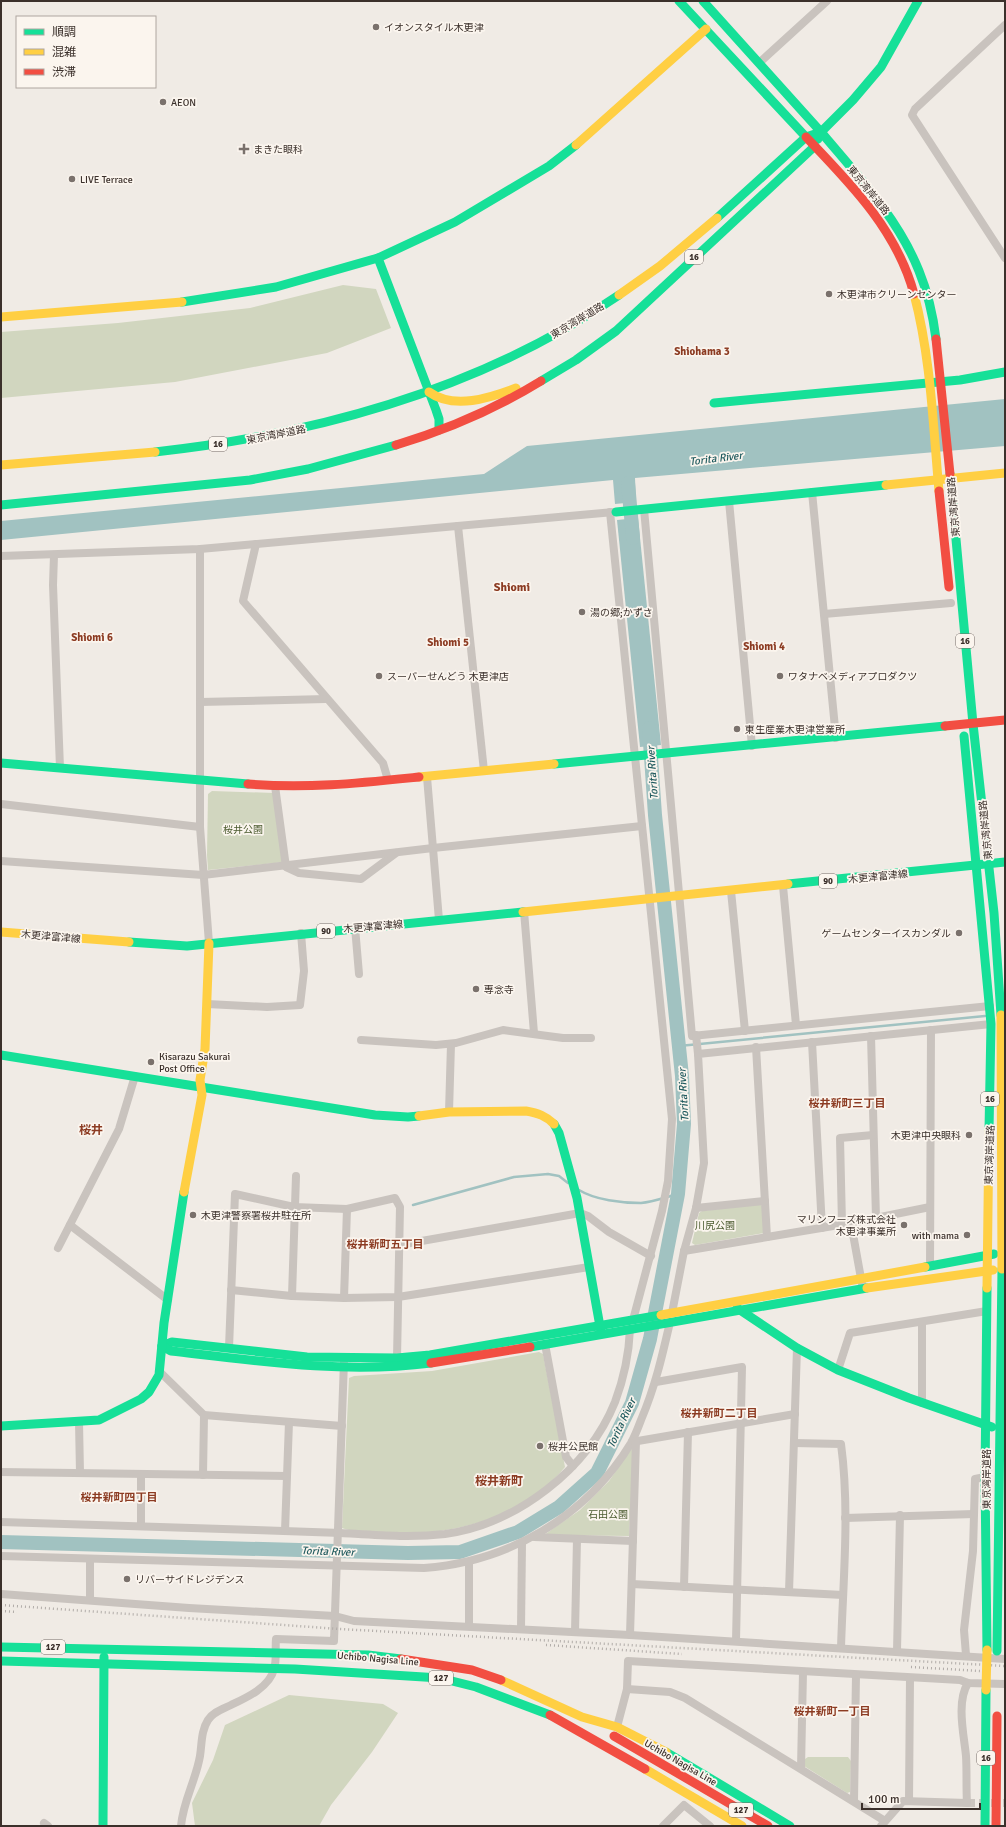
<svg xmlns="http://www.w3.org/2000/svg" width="1006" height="1827" viewBox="0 0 1006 1827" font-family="Signika,'Noto Sans JP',sans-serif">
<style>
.green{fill:#d1d6bf}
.water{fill:#a1c2c1}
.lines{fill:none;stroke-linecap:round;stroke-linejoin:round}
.stream{stroke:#a1c2c1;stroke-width:2.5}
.river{stroke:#a1c2c1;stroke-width:14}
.street-tunnel{stroke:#ccc6c0;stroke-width:8;stroke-dasharray:8 4;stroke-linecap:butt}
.street{stroke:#c9c3be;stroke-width:8}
.fast{stroke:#16e098;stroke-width:9}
.slow{stroke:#ffcf43;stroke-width:9}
.jam{stroke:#f24e42;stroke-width:9}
.rail{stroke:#b1aca8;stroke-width:2.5;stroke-dasharray:1 3;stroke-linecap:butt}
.slow-bridge{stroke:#ffcf43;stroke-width:9}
.poi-dot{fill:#7a716c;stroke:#fbf5ee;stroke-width:1.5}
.labels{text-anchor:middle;stroke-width:3.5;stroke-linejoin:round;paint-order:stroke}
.shield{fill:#fbf5ee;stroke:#756b66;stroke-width:1}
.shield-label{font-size:9px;font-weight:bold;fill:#3b302b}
.poi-label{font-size:10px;fill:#3b302b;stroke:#fbf5ee;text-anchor:start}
.street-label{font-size:10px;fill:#3b302b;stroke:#fbf5ee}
.park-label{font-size:10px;fill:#4a5a2e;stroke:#fbf5ee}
.neighbourhood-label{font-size:11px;font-weight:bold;fill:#8c3b22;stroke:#fbf5ee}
.water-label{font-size:11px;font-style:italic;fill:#1f5a5e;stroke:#fbf5ee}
.quarter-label{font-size:12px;font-weight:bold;fill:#8c3b22;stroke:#fbf5ee}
</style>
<rect width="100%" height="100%" fill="#f0ebe5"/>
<g class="green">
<path d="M343 285 376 289 391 328 327 353 175 382 1 398V332L118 323 250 308Z"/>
<path d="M212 791 274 793 284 862 208 870 207 855 208 794Z"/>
<path d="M760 1204 762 1206 764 1233 695 1245 692 1243 699 1213 702 1211Z"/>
<path d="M539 1352 543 1354 565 1467C521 1521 442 1539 376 1532 366 1531 351 1532 342 1528L349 1378 354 1376 432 1371Z"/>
<path d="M634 1445 629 1536 544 1535 580 1510 609 1481Z"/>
<path d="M289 1695 383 1704 398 1713 372 1752 331 1805 319 1826H195L192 1803 213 1760 225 1725Z"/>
<path d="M808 1757H848L851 1761 850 1792 847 1793 804 1766 805 1759Z"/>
</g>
<g class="water">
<path d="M1005 399V446L635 478 636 502 615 504 613 480 1 540V521L484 474 527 446Z"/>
<path d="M638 518 661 745 640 747 617 520Z"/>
</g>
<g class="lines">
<g class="stream">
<path d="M679 1046 985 1016"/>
<path d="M579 1190C595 1200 622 1203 641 1203 653 1202 666 1197 678 1194"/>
<path d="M413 1205 514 1177 548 1174 559 1176 568 1183"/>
</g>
<g class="river">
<path d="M628 483 633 538"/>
<path d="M1 1542 408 1553 460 1552 518 1532 559 1507 597 1473 632 1403 650 1339 678 1194 684 1124 682 1076 655 815 649 728"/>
</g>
<path class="street-tunnel" d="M967 1803H1005"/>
<g class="street">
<path d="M1005 25 915 109 912 115 1005 258"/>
<path d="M759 63 827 1"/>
<path d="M812 492 836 738"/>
<path d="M729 501 752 746"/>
<path d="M644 509 692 1036 990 1006"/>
<path d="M610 512 672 1119 668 1181 662 1211 633 1320"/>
<path d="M458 526 484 771"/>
<path d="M256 544 243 601 383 763 388 780"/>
<path d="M200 549V827L209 943"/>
<path d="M54 555 53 585 60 768"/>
<path d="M1 556 200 549 614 512"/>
<path d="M824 614 951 603"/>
<path d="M200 702 326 699"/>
<path d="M427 777 439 920"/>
<path d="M275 786 286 867 299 873 361 879 396 853"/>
<path d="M1 804 200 827"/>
<path d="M1 861 203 875 433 848 642 826"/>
<path d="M783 886 796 1025"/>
<path d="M731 891 745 1031"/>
<path d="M524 911 534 1033"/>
<path d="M355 927 359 974"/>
<path d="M207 1004 267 1007 300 1005 304 971 301 933"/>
<path d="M696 1035 698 1054"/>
<path d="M871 1036 876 1218"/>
<path d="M361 1040 436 1045 456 1043 503 1030 563 1038H591"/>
<path d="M812 1042 822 1228"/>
<path d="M756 1047 767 1237"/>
<path d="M449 1112 451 1044"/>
<path d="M696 1208 765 1201"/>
<path d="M851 1223 862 1284"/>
<path d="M842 1224 840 1138 873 1135"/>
<path d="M70 1225 168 1300"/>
<path d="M399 1245 580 1213 588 1216 609 1232 651 1256"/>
<path d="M58 1248 119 1129 135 1076"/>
<path d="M684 1251 851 1223 930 1207"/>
<path d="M930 1266 931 1030"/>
<path d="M231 1290 292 1296 344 1298 398 1297 589 1267"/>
<path d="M292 1296 296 1176"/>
<path d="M344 1298 347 1209"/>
<path d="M672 1313 684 1251 696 1208 704 1163 698 1054 991 1024"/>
<path d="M922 1322V1403"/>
<path d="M545 1344 566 1457 573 1466"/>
<path d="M229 1348 235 1194 294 1207 347 1209 395 1198 400 1207 397 1358"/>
<path d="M838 1370 850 1333 987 1311"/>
<path d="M159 1371 204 1415 342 1426"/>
<path d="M656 1382 742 1367 736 1641"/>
<path d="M79 1422 80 1473"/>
<path d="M632 1442 795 1414"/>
<path d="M794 1443 841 1444C850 1511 843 1580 841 1648"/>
<path d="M1 1472 287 1476"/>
<path d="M141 1474V1526"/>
<path d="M203 1475 204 1415"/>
<path d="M845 1518 974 1514"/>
<path d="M1 1522C86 1525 170 1527 255 1530 283 1531 312 1532 341 1533 376 1535 410 1538 445 1534 517 1524 588 1469 615 1402 624 1378 629 1354 630 1329"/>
<path d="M285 1531 289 1422"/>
<path d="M534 1537 633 1541"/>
<path d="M1 1556 424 1568C509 1562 587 1516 631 1443 635 1436 638 1428 641 1420 655 1387 662 1357 670 1322"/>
<path d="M632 1584 843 1595"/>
<path d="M684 1587 688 1432"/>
<path d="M789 1592 797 1348"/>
<path d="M1 1594 189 1608 335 1616 354 1621 630 1635 1005 1659"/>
<path d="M90 1600V1559"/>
<path d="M469 1626V1562"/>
<path d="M521 1629 522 1543"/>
<path d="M575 1632 577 1539"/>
<path d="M630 1635 636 1441"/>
<path d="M897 1651 900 1515"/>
<path d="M966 1655 964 1630 973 1551 975 1479 985 1477"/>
<path d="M627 1689 670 1692 685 1698 885 1821"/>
<path d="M617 1727 627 1689 628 1661 960 1680 968 1683 1005 1684"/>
<path d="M801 1768 803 1672"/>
<path d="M854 1801 856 1675"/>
<path d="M909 1801 910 1678"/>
<path d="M44 1823 48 1826"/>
<path d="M181 1826C183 1801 196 1780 200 1756 202 1743 201 1731 208 1720 213 1712 223 1709 231 1705 246 1698 270 1687 274 1669 277 1661 275 1648 276 1639L334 1641 344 1361"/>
<path d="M663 1826 684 1805 710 1826"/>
<path d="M881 1826 903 1801 967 1803C966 1787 967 1771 966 1756 964 1735 956 1702 968 1683"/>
</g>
<g class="fast">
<path d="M679 1 806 137"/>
<path d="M703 1 821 132"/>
<path d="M818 139 821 132 853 100 881 67 918 1"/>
<path d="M717 218 806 137 821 132C857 175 898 218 919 271 928 293 933 315 936 339"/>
<path d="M378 258 436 410 439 419V430"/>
<path d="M182 302 276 287 378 258 455 222 549 166 576 145"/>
<path d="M541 381 576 360 616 331 815 146"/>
<path d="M714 403 960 380 1005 372"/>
<path d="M155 452C319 434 481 389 619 295"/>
<path d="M950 474 973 724 994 913 1001 1015"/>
<path d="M1 505 250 480 308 469 396 445"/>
<path d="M616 512 886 485"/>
<path d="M964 736 991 1024 989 1130"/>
<path d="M1 763 248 784"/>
<path d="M554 764 945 726"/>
<path d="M788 884 1005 862"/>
<path d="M129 942 187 946 523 912"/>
<path d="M1 1055 375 1115 408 1117 419 1116"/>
<path d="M554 1124 559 1133 577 1198 601 1332"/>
<path d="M925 1267 994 1254"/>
<path d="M987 1288 985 1477 987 1650"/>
<path d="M737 1308 797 1348 838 1370 909 1398 992 1427"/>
<path d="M162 1346 172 1342 307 1357 397 1358 430 1355 661 1315"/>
<path d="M162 1346 171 1351C257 1361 344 1374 431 1363"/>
<path d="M530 1347 867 1288"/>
<path d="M1 1426 99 1420 141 1399 149 1392 159 1375 164 1323 184 1192"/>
<path d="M1 1647 368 1655 401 1659"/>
<path d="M997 1651 1002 1269"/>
<path d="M1 1661 295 1669 440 1678 476 1687 550 1715"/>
<path d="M666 1752 790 1826"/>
<path d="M103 1826 104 1657"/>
<path d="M985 1826 986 1690"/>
</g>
<g class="slow">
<path d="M576 145 706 29"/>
<path d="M914 294C931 358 933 425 939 491"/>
<path d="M619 295 660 266 717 218"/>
<path d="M1 317 182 302"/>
<path d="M429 392C454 410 490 398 516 388"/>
<path d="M1 465 155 452"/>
<path d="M886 485 1005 473"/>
<path d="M419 777 554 764"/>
<path d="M523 912 788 884"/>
<path d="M1 932 129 942"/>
<path d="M1001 1015 1002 1269"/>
<path d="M419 1116 449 1112 526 1111C538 1113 546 1116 554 1124"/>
<path d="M184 1192 202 1095 200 1080 205 1049 209 943"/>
<path d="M867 1288 993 1270"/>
<path d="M987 1288 989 1130"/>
<path d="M661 1315 925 1267"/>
<path d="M501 1680 582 1717 617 1727 666 1752"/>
<path d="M645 1769 742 1826"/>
</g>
<g class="jam">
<path d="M806 137C850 183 897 230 914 294"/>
<path d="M936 339 950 474"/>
<path d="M396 445C446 430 497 408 541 381"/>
<path d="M939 491 949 587"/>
<path d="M945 726 1005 720"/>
<path d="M248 784C307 789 361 783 419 777"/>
<path d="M431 1363 530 1347"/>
<path d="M401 1659 472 1670 501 1680"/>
<path d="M550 1715 645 1769"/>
<path d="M614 1736 768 1826"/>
<path d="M996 1826 997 1716"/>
</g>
<g class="rail">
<path d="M1 1605 340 1629 1005 1666"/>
<path d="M1 1611 17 1612"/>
<path d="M546 1645 682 1654"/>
<path d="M911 1667 981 1671"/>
</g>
<path class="slow-bridge" d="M986 1690 987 1650"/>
</g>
<g class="poi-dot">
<circle cx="376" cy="27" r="4"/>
<circle cx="163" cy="102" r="4"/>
<path d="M242 143h4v4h4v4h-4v4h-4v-4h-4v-4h4z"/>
<circle cx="72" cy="179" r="4"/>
<circle cx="829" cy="294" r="4"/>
<circle cx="582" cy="612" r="4"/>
<circle cx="379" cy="676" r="4"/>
<circle cx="780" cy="676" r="4"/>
<circle cx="737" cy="729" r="4"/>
<circle cx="959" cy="933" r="4"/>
<circle cx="476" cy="989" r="4"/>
<circle cx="151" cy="1062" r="4"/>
<circle cx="969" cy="1135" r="4"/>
<circle cx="193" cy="1215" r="4"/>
<circle cx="904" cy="1225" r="4"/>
<circle cx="967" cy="1235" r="4"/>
<circle cx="540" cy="1446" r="4"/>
<circle cx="127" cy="1579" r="4"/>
</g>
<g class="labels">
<g class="shield">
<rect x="685" y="250" width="18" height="14" rx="3"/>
<rect x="209" y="437" width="18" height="14" rx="3"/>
<rect x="956" y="634" width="18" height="14" rx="3"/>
<rect x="819" y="874" width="18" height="14" rx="3"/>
<rect x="317" y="924" width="18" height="14" rx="3"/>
<rect x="981" y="1092" width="18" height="14" rx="3"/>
<rect x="41" y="1640" width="24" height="14" rx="3"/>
<rect x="429" y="1671" width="24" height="14" rx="3"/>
<rect x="977" y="1751" width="18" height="14" rx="3"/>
<rect x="729" y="1803" width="24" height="14" rx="3"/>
</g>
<g class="shield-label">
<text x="694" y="260">16</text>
<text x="218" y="447">16</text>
<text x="965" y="644">16</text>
<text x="828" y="884">90</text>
<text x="326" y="934">90</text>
<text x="990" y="1102">16</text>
<text x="53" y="1650">127</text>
<text x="441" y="1681">127</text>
<text x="986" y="1761">16</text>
<text x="741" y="1813">127</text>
</g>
<g class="poi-label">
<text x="384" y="31">イオンスタイル木更津</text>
<text x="171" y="106">AEON</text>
<text x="253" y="153">まきた眼科</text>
<text x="80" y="183">LIVE Terrace</text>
<text x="837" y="298">木更津市クリーンセンター</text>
<text x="590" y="616">湯の郷;かずさ</text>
<text x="387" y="680">スーパーせんどう 木更津店</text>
<text x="788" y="680">ワタナベメディアプロダクツ</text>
<text x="745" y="733">東生産業木更津営業所</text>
<text x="951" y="937" text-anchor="end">ゲームセンターイスカンダル</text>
<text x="484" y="993">専念寺</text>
<text x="159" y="1060">Kisarazu Sakurai<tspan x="159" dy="12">Post Office</tspan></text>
<text x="961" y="1139" text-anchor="end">木更津中央眼科</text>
<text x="201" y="1219">木更津警察署桜井駐在所</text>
<text x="896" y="1223" text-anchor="end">マリンフーズ株式会社<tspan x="896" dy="12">木更津事業所</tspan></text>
<text x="959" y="1239" text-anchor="end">with mama</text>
<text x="548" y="1450">桜井公民館</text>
<text x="135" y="1583">リバーサイドレジデンス</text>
</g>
<g class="street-label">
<text transform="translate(869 190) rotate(51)" y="4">東京湾岸道路</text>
<text transform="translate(577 320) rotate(-31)" y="4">東京湾岸道路</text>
<text transform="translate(276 434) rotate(-11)" y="4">東京湾岸道路</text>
<text transform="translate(953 507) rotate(-95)" y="4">東京湾岸道路</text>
<text transform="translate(985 830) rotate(-96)" y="4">東京湾岸道路</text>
<text transform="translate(878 876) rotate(-6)" y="4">木更津富津線</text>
<text transform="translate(373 926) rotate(-5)" y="4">木更津富津線</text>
<text transform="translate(51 936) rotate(5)" y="4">木更津富津線</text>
<text transform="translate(989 1155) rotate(-88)" y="4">東京湾岸道路</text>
<text transform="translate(986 1479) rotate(-90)" y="4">東京湾岸道路</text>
<text transform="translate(378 1658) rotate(5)" y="4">Uchibo Nagisa Line</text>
<text transform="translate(681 1762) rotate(30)" y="4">Uchibo Nagisa Line</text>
</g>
<g class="park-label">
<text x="243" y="833">桜井公園</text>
<text x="715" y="1229">川尻公園</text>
<text x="608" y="1518">石田公園</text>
</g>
<g class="neighbourhood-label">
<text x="702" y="355">Shiohama 3</text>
<text x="92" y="641">Shiomi 6</text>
<text x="448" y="646">Shiomi 5</text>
<text x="764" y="650">Shiomi 4</text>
<text x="847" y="1107">桜井新町三丁目</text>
<text x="385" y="1248">桜井新町五丁目</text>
<text x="719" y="1417">桜井新町二丁目</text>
<text x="119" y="1501">桜井新町四丁目</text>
<text x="832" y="1715">桜井新町一丁目</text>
</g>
<g class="water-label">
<text transform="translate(716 458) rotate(-7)" y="4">Torita River</text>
<text transform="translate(652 773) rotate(-94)" y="4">Torita River</text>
<text transform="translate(683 1095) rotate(-93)" y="4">Torita River</text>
<text transform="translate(621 1423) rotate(-65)" y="4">Torita River</text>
<text transform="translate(328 1551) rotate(2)" y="4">Torita River</text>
</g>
<g class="quarter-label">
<text x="512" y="591">Shiomi</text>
<text x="91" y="1134">桜井</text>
<text x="499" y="1485">桜井新町</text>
</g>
</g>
<rect width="1006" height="1827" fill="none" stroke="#3b302b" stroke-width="4"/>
<rect x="16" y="16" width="140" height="72" fill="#fbf5ee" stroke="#aea6a0"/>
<rect x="24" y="29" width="20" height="6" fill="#16e098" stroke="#aea6a0"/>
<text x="52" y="36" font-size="12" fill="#3b302b">順調</text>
<rect x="24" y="49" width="20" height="6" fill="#ffcf43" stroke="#aea6a0"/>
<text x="52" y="56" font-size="12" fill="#3b302b">混雑</text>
<rect x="24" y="69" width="20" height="6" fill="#f24e42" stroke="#aea6a0"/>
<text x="52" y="76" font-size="12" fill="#3b302b">渋滞</text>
<path d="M862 1803v6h118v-6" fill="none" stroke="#3b302b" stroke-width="2"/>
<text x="868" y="1803" font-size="12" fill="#3b302b" stroke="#fbf5ee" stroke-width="3" paint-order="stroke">100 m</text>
</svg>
